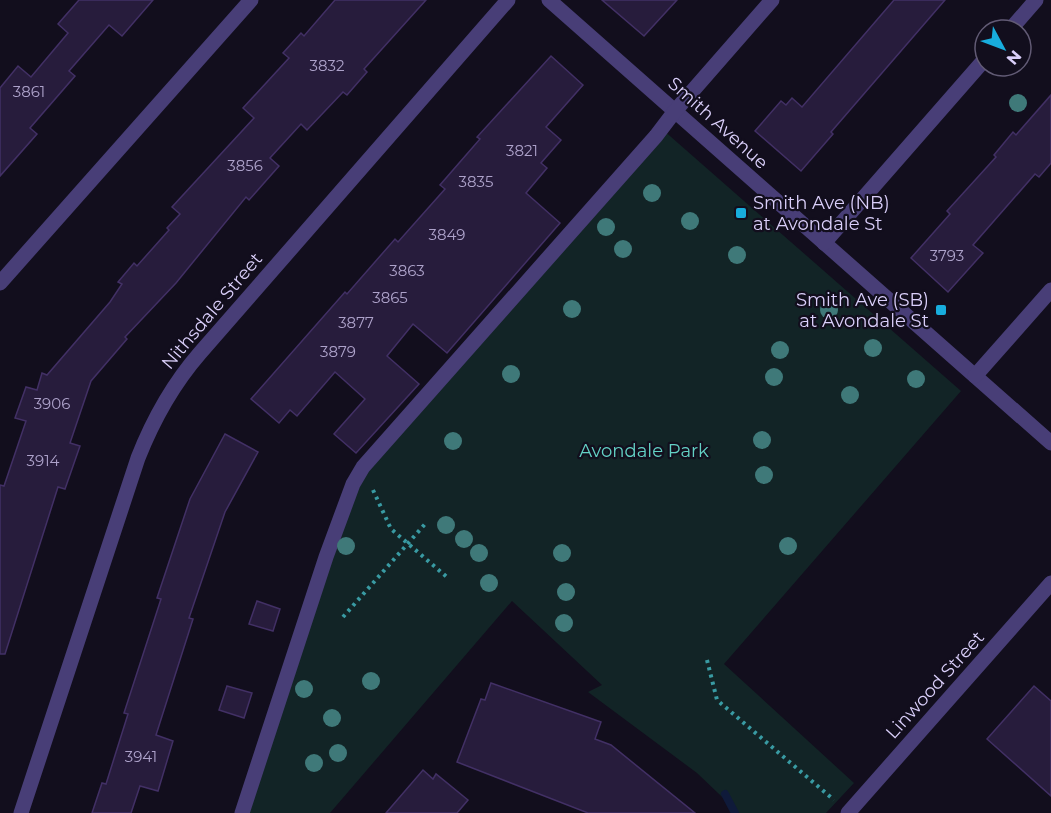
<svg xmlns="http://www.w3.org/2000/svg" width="1051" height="813" viewBox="0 0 1051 813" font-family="Montserrat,sans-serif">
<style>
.green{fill:#122426}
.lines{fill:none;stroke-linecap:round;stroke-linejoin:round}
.stream{stroke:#0f1a3a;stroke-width:8}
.building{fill:#271c3c;stroke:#423065;stroke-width:1.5}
.path{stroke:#399ba3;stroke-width:4;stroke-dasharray:3 4.5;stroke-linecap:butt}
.minor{stroke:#483e77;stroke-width:15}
.tree{fill:#3f7979}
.poi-dot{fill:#18addd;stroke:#120e1d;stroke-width:2}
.labels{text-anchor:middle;stroke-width:4.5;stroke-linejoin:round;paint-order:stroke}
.number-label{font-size:15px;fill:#ada2ca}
.street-label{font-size:18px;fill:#dacffa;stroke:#120e1d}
.poi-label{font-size:18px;fill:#dacffa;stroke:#120e1d;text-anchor:start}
.park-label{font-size:18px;fill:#63d1c5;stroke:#120e1d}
</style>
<rect width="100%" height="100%" fill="#120e1d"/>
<path class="green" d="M662 129 961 391 724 664 854 783 826 813H739L697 773 588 692 602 685 512 601 330 813H242L353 484Z"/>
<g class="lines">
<path class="stream" d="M725 794 735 813"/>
</g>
<g class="building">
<path d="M79 0H153L122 36 109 25 69 71 75 76 30 128 37 134 0 176V88L18 66 31 77 68 33 58 24Z"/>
<path d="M335 0H426L364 69 367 72 347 95 343 92 307 130 301 124 270 158 279 166 249 200 246 197 176 283 125 337 127 339 91 381 70 443 80 446 65 489 58 487 5 654H0V485L4 486 26 421 15 418 26 387 37 390 42 373 47 375 110 302 122 284 118 282 134 263 137 266 169 230 167 228 180 214 172 207 254 118 243 108 289 58 283 53 301 33 304 36Z"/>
<path d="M602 0H677L644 36Z"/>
<path d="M894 0H945L831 132 833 134 801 171 755 131 781 101 786 105 792 98 802 107Z"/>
<path d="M551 56 583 85 546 127 561 140 541 163 547 168 526 193 560 223 447 353 413 324 387 356 419 384 356 453 334 434 365 399 335 372 297 416 290 410 279 423 251 399 345 292 347 294 395 239 398 242 445 189 440 185 480 139 477 137Z"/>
<path d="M1051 95V163L1039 177 1035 174 973 245 983 253 948 292 911 258 950 214 947 211 996 157 994 155 1013 132 1016 135Z"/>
<path d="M225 434 258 452 225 512 189 618 193 619 156 735 173 741 158 791 140 786 131 813H92L102 783 106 784 128 714 124 713 161 599 157 598 190 499Z"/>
<path d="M257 601 280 609 273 631 249 624Z"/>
<path d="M491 683 601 722 595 739 611 745 695 813H588L457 762 481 699 485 700Z"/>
<path d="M227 686 252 693 244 718 219 710Z"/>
<path d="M1034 686 1051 701V796L987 739Z"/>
<path d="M423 770 433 779 436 774 468 800 457 813H386Z"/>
</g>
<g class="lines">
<g class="path">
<path d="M373 490 391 529 448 578"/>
<path d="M343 617 426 523"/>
<path d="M707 660 717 700 834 800"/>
</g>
<g class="minor">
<path d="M549 0 1051 443"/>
<path d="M1010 30 1036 0"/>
<path d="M824 243 985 59"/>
<path d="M0 283 251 0"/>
<path d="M975 376 1051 290"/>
<path d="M21 813 138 458C153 420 173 384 200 353L508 0"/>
<path d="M242 813 326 557 353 484 363 467 656 136 675 111 772 0"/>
<path d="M848 813 1051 583"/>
</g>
</g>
<g class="tree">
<circle cx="1018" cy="103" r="9"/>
<circle cx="652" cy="193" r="9"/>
<circle cx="690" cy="221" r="9"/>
<circle cx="606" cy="227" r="9"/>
<circle cx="623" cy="249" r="9"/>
<circle cx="737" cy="255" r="9"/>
<circle cx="572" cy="309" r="9"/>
<circle cx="829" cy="310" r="9"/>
<circle cx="873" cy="348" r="9"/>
<circle cx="780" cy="350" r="9"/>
<circle cx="511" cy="374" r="9"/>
<circle cx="774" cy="377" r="9"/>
<circle cx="916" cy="379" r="9"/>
<circle cx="850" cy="395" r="9"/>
<circle cx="762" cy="440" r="9"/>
<circle cx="453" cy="441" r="9"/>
<circle cx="764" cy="475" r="9"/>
<circle cx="446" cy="525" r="9"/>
<circle cx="464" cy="539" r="9"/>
<circle cx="346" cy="546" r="9"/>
<circle cx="788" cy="546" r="9"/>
<circle cx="479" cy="553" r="9"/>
<circle cx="562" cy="553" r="9"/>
<circle cx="489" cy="583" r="9"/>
<circle cx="566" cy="592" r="9"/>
<circle cx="564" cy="623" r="9"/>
<circle cx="371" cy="681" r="9"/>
<circle cx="304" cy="689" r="9"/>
<circle cx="332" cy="718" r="9"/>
<circle cx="338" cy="753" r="9"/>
<circle cx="314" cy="763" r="9"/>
</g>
<g class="poi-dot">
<rect x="735" y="207" width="12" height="12" rx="3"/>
<rect x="935" y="304" width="12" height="12" rx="3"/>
</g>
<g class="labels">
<g class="number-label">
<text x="327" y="71">3832</text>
<text x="29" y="97">3861</text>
<text x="522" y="156">3821</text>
<text x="245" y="171">3856</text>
<text x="476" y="187">3835</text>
<text x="447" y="240">3849</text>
<text x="947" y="261">3793</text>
<text x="407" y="276">3863</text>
<text x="390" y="303">3865</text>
<text x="356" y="328">3877</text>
<text x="338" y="357">3879</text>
<text x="52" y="409">3906</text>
<text x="43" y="466">3914</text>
<text x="141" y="762">3941</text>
</g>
<g class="street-label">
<text transform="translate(718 123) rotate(42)" y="6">Smith Avenue</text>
<text transform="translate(212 311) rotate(-50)" y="6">Nithsdale Street</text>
<text transform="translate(935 685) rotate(-48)" y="6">Linwood Street</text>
</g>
<g class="poi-label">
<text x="753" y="209">Smith Ave (NB)<tspan x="753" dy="21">at Avondale St</tspan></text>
<text x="929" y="306" text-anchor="end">Smith Ave (SB)<tspan x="929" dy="21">at Avondale St</tspan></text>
</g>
<g class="park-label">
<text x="644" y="457">Avondale Park</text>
</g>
</g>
<g transform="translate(1003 48) rotate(131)"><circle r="28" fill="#120e1d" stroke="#625b75" stroke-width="1.5"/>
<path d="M0-4.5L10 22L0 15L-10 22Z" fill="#18addd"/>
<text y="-9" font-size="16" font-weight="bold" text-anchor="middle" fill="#dacffa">N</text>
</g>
</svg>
